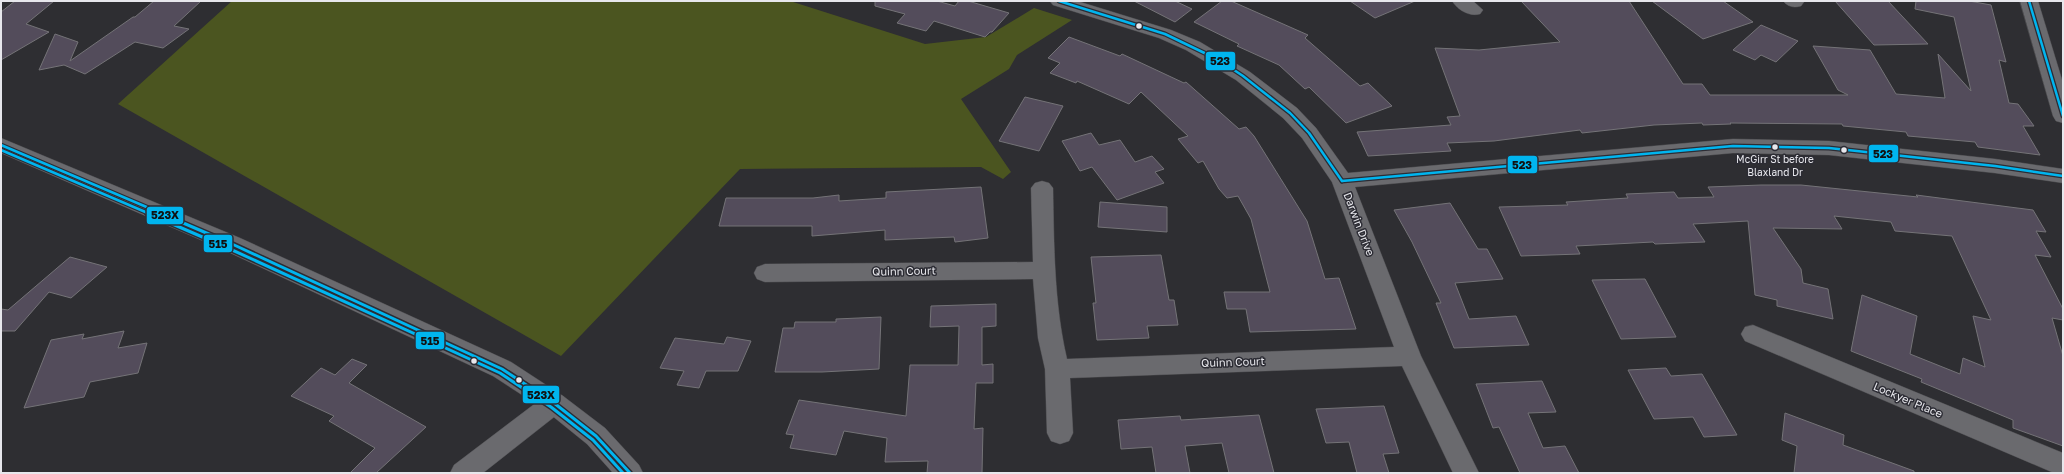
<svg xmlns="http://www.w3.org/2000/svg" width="2064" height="474" viewBox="0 0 2064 474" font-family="'Golos Text',sans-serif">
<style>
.green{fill:#4b5520}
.building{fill:#534c5b;stroke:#747377}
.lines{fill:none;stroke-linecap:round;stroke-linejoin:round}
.street-casing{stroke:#49494c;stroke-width:1}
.secondary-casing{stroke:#49494c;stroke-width:1}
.street{fill:#6a6a6e;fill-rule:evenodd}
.secondary{fill:#6a6a6e;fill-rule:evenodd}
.bus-1-casing{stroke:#2c2c34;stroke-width:5}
.bus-2-far1-casing{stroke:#2c2c34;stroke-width:5}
.bus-2-casing{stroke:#2c2c34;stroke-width:6}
.bus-3-far1-casing{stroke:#2c2c34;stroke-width:5}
.bus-3-casing{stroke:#2c2c34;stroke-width:6}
.bus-1{stroke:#00b5ef;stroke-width:2.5}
.bus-2-far1{stroke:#00b5ef;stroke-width:2.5}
.bus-2{stroke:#00b5ef;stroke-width:3}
.bus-3-far1{stroke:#00b5ef;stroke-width:2.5}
.bus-3{stroke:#00b5ef;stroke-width:3}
.bus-dot{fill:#e7e7ec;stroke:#2c2c34;stroke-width:1.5}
.labels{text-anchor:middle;stroke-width:3;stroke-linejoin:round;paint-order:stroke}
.bus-label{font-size:10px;fill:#e7e7ec;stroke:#2c2c34}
.street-label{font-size:11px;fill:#e7e7ec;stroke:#2c2c34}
.line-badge{stroke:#2c2c34;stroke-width:1.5}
.pale-badge-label{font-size:11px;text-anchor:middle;font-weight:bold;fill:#111}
</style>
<rect width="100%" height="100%" fill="#2e2e32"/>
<path class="green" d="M232 1H790L925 44 986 37 1034 8 1072 20 1017 55 1009 69 961 99 1011 172 1003 179 981 167 740 169 561 356 118 104Z"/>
<g class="building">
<path d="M15 1H54L26 24 49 32 1 60V12Z"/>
<path d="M154 1H201L174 26 189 29 163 48 135 42 85 74 64 65 39 70 55 34 78 42 70 61 133 17H135Z"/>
<path d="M875 1H937L955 6 959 1H968L1009 13 992 32H990L985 37 934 21 926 31 897 23 905 14 875 6Z"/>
<path d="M1134 1H1175L1192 9 1175 22Z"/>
<path d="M1222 1H1231L1308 35 1305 38 1360 86 1368 83 1392 106 1346 123 1309 87 1305 89 1279 65 1237 46 1239 44 1194 22Z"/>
<path d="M1350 1H1415L1375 18Z"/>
<path d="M1521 1H1629L1683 84H1702L1710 95H1848L1838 90 1813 46 1870 50 1896 94 1945 98 1938 54 1971 91 1954 17 1915 9 1916 1H1969L1991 5 2006 62 1999 60 2009 103 2018 104 2034 126H2023L2040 155 1978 147 1975 142 1908 136 1906 132 1843 126 1842 124 1730 123 1731 124 1703 125 1702 123 1654 125 1582 133 1580 130 1494 141 1447 143 1451 151 1368 156 1357 132 1451 125 1447 117 1460 116 1435 48 1479 50 1560 42Z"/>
<path d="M1652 1H1723L1753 22 1703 39Z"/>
<path d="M1835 1H1888L1928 44 1874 45Z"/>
<path d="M1761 25 1798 41 1776 62 1761 55 1755 60 1733 50Z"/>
<path d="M1069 37 1120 56 1122 54 1184 83 1186 82 1239 129 1246 127 1254 136 1307 221 1325 279 1339 278 1356 329 1250 332 1246 309H1227L1224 292H1270L1251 219 1238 196 1227 198 1219 189 1203 161 1198 163 1178 139 1188 136 1141 92 1129 104 1077 81 1076 83 1050 73 1060 63 1048 58Z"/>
<path d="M1025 97 1063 106 1039 151 999 141Z"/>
<path d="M1091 133 1099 145 1120 140 1135 162 1152 156 1164 169 1155 172 1164 183 1117 200 1092 167 1080 171 1062 141Z"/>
<path d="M1761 185H1801L1918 197 1916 195 2033 210 2046 232 2036 231 2051 257 2035 255 2063 309V320L2052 318 2063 356V446L2013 428V420L1921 382 1922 379 1851 351 1862 295 1917 316 1910 354 1960 374 1963 358 1985 367 1973 316 1991 320 1952 236 1895 231 1891 222 1834 216 1842 229 1773 228 1801 269 1803 283 1828 289 1833 319 1777 306V300L1755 295 1748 221 1693 224 1705 242 1655 244 1653 242 1576 246 1580 254 1521 256 1499 207 1568 205 1566 202 1628 198 1626 194 1674 192 1678 198 1714 197 1708 187Z"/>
<path d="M981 187 988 238 955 242 954 237 885 240V230L812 236V226H719L726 198H813L839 195V201L886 198V192Z"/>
<path d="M1100 202 1167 207V232L1098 227Z"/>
<path d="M1450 203 1478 249H1487L1503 279 1455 283 1469 319 1516 316 1529 345 1454 348 1436 303H1441L1412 242 1394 210Z"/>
<path d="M1161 255 1169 300H1174L1178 325 1147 326 1149 338 1097 340 1093 303H1096L1091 257Z"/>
<path d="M70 257 107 267 71 298 49 292 15 331H1V309L8 310Z"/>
<path d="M1645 279 1676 337 1621 339 1592 280Z"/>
<path d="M996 304V326L982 327V365L993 364V383H976L974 429 983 428 982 473H927L928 461 885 462 887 438 844 431 836 455 790 448 794 435 786 434 799 400 906 416 910 365H958L959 326 930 327 931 306Z"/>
<path d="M881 317 879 369 822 372H775L783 328H794L795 322H836V319Z"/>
<path d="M124 331 118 348 147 343 138 373 90 382 84 397 24 408 51 340 84 334 82 339Z"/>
<path d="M727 337 751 341 738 371H706L699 388 677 385 684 371 660 368 675 338 724 344Z"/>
<path d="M352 359 367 365 349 383 426 427 376 473H350L375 448 329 421 334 416 291 396 321 368 335 375Z"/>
<path d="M1666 368 1671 376 1702 374 1737 435 1704 437 1693 417 1654 419 1628 370Z"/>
<path d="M1542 381 1556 412 1528 413 1543 448 1565 446 1579 473H1520L1499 427 1493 428 1476 384Z"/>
<path d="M1384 406 1399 453 1383 454 1389 473H1357L1349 442 1326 443 1316 409Z"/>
<path d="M1785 413 1844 435 1843 445 1914 471V473H1794L1797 446 1782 440Z"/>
<path d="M1259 415 1274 473H1229L1222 443 1185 446 1190 473H1156L1152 447 1121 449 1118 420 1180 416 1181 420Z"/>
</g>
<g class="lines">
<defs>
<g id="street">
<path d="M1050 1H1077L1171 30 1200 42 1250 72 1297 108 1316 128 1348 173 1733 139 1829 141 1995 159 2063 169V183L1995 173 1829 155 1733 153 1355 187 1421 356 1479 473H1453L1402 366 1070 378 1073 433 1069 441 1060 444 1051 441 1047 433 1045 369 1038 338 1033 279 765 282 757 279 754 273 757 267 765 264 1033 262 1031 188 1035 183 1042 181 1049 183 1053 188C1054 245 1054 303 1067 359L1394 347 1332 182 1302 138 1283 118 1236 80 1186 50 1159 38 1053 5Z"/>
<path d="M1452 1H1473L1483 10 1480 14C1469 17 1458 10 1452 1Z"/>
<path d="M1783 1H1803L1804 2 1801 6C1794 8 1788 7 1783 1Z"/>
<path d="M2020 1H2038L2063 83V123L2056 121 2053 116Z"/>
<path d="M1753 325 2063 453V473H2054L1745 341 1741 334 1745 327Z"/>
<path d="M554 393 563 396 566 403 563 410 483 473H450L454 465 545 396Z"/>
</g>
<path id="secondary" d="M1 138 240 238 511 362 563 396 605 428 639 465 643 473H613L587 444 545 410 493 376 224 250 1 153Z"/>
</defs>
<use href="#street" class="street-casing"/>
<use href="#secondary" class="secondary-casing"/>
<use href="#street" class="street"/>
<use href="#secondary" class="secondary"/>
<defs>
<g id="bus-1">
<path d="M1059 1 1165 34 1219 60 1243 76 1290 113 1309 133 1342 181"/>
<path d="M2029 1 2063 116"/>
<path d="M1342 181 1733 146 1829 148 1995 166 2063 176"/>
</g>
<path id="bus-2-far1" d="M1 145 163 214"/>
<path id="bus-2" d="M160 213 232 244 502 369 554 403 596 436 630 473"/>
<path id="bus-3-far1" d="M1 150 150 214"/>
<path id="bus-3" d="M147 213 230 249 500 373 551 407 593 440 623 473"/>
</defs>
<use href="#bus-1" class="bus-1-casing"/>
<use href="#bus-2-far1" class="bus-2-far1-casing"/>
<use href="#bus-2" class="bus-2-casing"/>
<use href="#bus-3-far1" class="bus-3-far1-casing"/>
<use href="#bus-3" class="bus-3-casing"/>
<use href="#bus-1" class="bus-1"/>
<use href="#bus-2-far1" class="bus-2-far1"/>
<use href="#bus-2" class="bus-2"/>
<use href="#bus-3-far1" class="bus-3-far1"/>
<use href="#bus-3" class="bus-3"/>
</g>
<g class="bus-dot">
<circle cx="1139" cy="26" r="3.5"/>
<circle cx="1775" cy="147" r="3.5"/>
<circle cx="1844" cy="150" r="3.5"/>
<circle cx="474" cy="361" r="3.5"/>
<circle cx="519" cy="380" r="3.5"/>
</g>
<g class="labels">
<g class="bus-label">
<text x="1775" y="163">McGirr St before<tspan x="1775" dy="13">Blaxland Dr</tspan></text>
</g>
<g class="street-label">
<text transform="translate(1359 224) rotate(69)" y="4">Darwin Drive</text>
<text transform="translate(904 271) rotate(-1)" y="4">Quinn Court</text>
<text transform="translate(1233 362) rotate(-2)" y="4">Quinn Court</text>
<text transform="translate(1908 400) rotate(23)" y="4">Lockyer Place</text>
</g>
</g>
<g class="line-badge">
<rect x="1205" y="51" width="31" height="20" rx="4" fill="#00b5ef"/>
<rect x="1868" y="144" width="31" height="19" rx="4" fill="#00b5ef"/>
<rect x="1507" y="155" width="31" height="19" rx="4" fill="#00b5ef"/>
<rect x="146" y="206" width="38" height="19" rx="4" fill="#00b5ef"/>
<rect x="203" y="234" width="30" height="19" rx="4" fill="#00b5ef"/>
<rect x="415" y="331" width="30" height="19" rx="4" fill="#00b5ef"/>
<rect x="522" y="385" width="38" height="19" rx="4" fill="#00b5ef"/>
</g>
<g class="pale-badge-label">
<text x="1220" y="65">523</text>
<text x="1883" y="158">523</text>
<text x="1522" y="169">523</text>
<text x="165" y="219">523X</text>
<text x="218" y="248">515</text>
<text x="430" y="345">515</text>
<text x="541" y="399">523X</text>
</g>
<rect width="2064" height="474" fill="none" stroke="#e7e7ec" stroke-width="4"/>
</svg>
